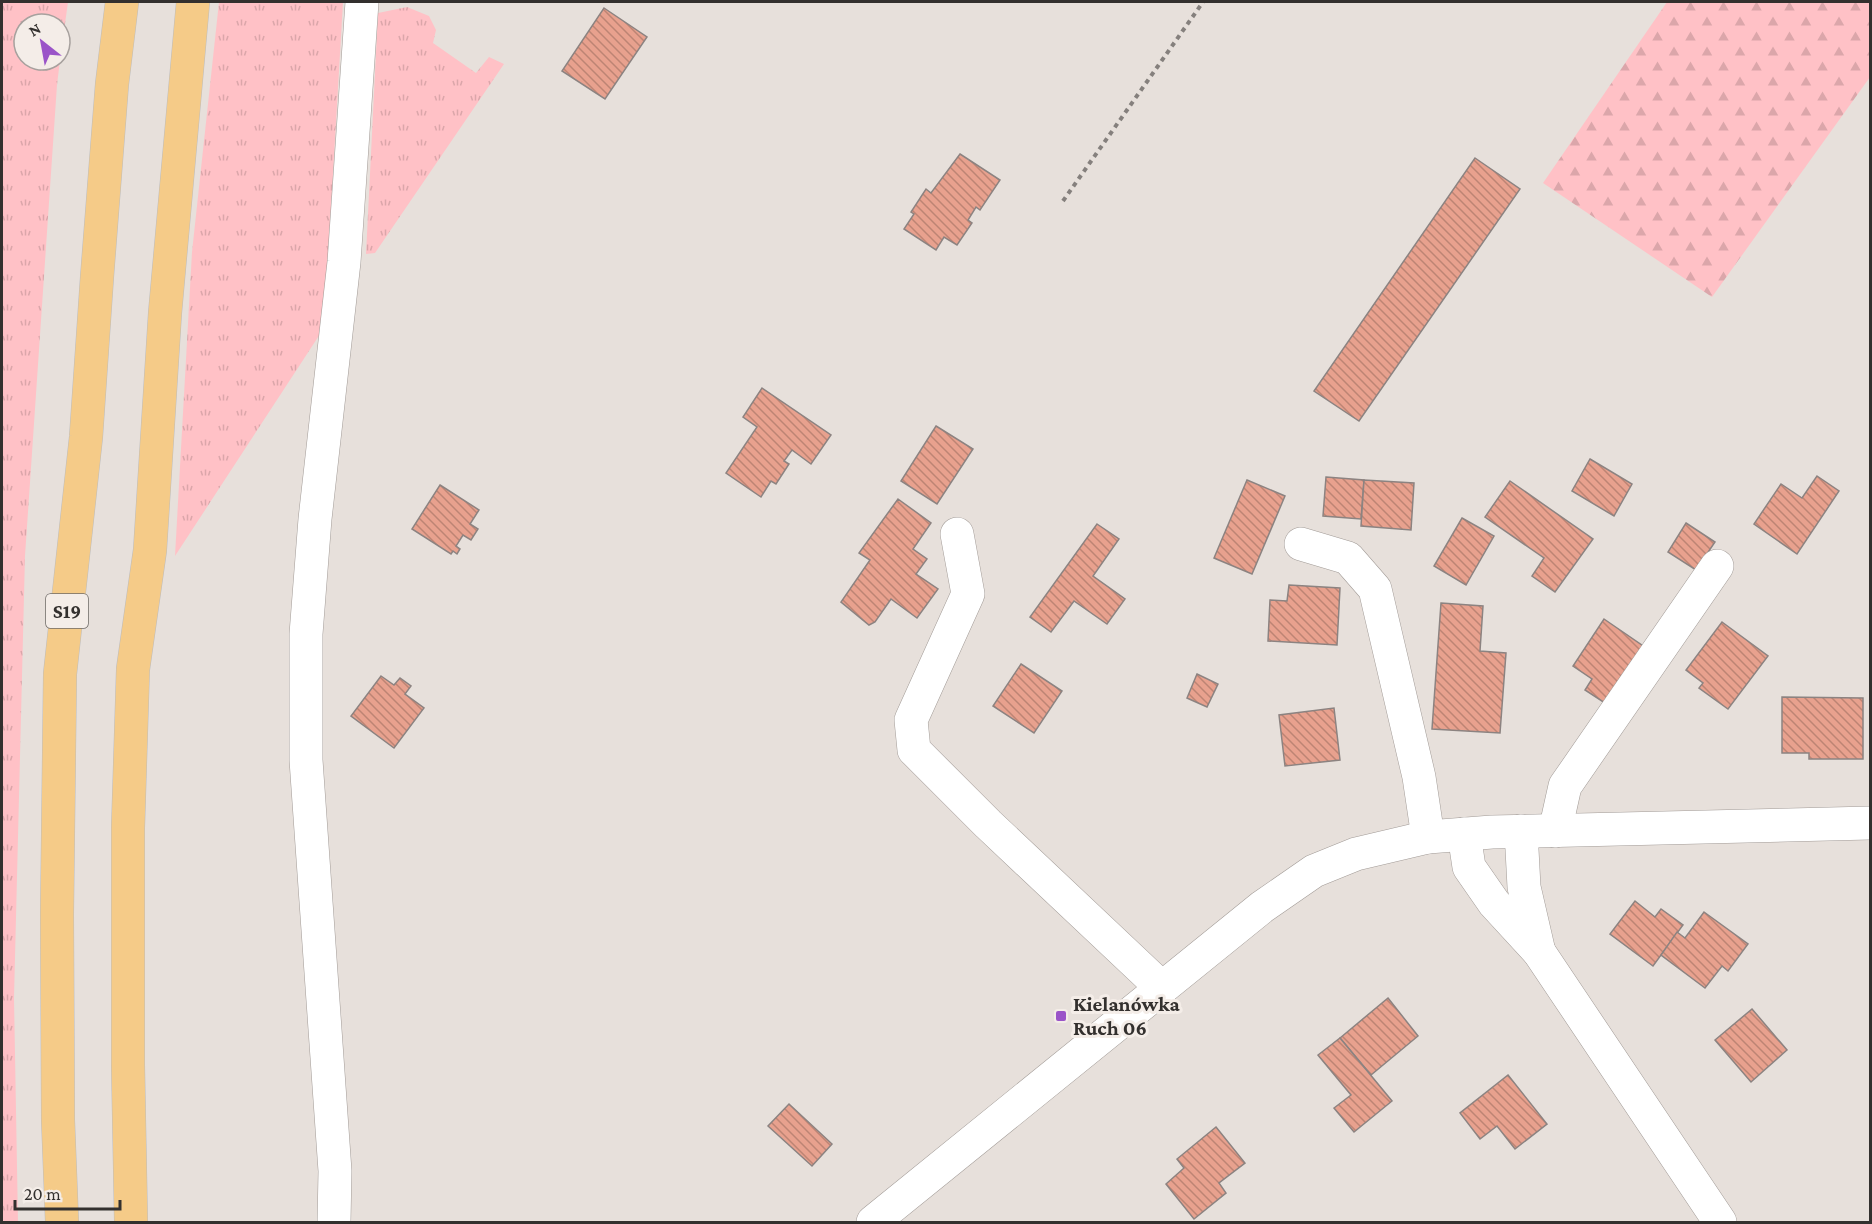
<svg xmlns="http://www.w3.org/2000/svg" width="1872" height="1224" viewBox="0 0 1872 1224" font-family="'Crimson Pro',serif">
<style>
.grass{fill:url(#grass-tufts)}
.forest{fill:url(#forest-firs)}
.building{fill:url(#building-back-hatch);stroke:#8c8381;stroke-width:1.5}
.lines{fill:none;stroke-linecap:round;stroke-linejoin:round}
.minor-casing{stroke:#a29b97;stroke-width:34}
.highway-casing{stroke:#bebdbc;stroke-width:34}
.path{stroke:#85807d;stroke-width:4;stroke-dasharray:4.5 4.5;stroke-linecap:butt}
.minor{stroke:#fff;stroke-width:33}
.highway{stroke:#f5cb88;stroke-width:33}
.poi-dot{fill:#9a54c8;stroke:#f4ede8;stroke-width:2}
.labels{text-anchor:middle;stroke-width:6;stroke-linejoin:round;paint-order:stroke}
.shield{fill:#f4ede8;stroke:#6d6966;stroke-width:1.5}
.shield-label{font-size:20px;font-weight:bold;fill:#33302e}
.poi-label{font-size:21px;font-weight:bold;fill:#33302e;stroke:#f4ede8;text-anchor:start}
</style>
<defs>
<pattern id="grass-tufts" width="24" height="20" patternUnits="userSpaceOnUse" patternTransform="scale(1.5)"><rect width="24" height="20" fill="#ffc1c6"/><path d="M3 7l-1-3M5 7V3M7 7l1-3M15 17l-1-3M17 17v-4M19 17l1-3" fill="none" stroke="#dba6aa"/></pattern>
<pattern id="forest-firs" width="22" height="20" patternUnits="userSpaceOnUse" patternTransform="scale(1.5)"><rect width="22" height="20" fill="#ffc1c6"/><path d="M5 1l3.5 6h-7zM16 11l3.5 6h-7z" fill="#dba6aa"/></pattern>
<pattern id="building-back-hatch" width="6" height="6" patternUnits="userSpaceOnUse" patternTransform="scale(1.5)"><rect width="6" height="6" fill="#e8a18e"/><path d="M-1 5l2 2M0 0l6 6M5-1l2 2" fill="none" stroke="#bd8474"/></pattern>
</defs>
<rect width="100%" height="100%" fill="#e7e0db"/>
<g class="grass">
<path d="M2 2H68L60 60V24H24V60H60L57 85 25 556 14 998 18 1222H2Z"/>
<path d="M219 2H343L324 328 175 556 192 252Z"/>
<path d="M407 7 429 16 436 30 433 43 476 73 489 57 504 64 375 253 366 254 378 13Z"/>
</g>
<path class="forest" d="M1667 2H1870V77L1712 297 1543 183Z"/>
<g class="building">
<path d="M604 8 647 37 605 99 562 71Z"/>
<path d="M960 154 1000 180 980 210 976 207 968 220 972 223 957 245 944 237 936 250 904 229 914 214 911 212 926 189 931 193Z"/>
<path d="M1475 158 1520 189 1359 421 1314 391Z"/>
<path d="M762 388 831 435 811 464 792 450 784 461 789 464 776 484 771 481 761 497 726 473 757 427 743 417Z"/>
<path d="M936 426 973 449 937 504 901 481Z"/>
<path d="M1590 459 1632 484 1614 516 1572 491Z"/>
<path d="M1817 476 1839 491 1797 554 1754 524 1781 484 1802 498Z"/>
<path d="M1326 477 1364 480 1361 519 1323 516Z"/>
<path d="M1247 480 1285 496 1252 574 1214 558Z"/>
<path d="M1364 480 1414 483 1411 530 1361 526Z"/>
<path d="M1510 481 1593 539 1555 592 1532 576 1544 558 1485 517Z"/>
<path d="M440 485 479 510 470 524 478 529 471 540 463 535 456 546 460 549 457 554 453 551 451 554 412 529Z"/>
<path d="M898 499 931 523 913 549 927 559 916 574 938 589 917 618 891 599 875 622 869 625 841 602 870 560 859 553Z"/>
<path d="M1462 518 1494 536 1466 585 1434 566Z"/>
<path d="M1686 523 1715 542 1696 570 1668 552Z"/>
<path d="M1097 524 1119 539 1093 576 1125 599 1107 624 1074 601 1051 632 1030 617Z"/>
<path d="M1289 585 1340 588 1337 645 1268 641 1270 600 1287 601Z"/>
<path d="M1441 603 1483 606 1480 651 1506 653 1500 733 1432 729Z"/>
<path d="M1604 619 1649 650 1611 707 1585 690 1592 679 1573 666Z"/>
<path d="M1722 622 1768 656 1728 709 1699 688 1703 683 1686 670Z"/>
<path d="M1021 664 1062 691 1034 733 993 706Z"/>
<path d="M1197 674 1218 684 1207 707 1187 698Z"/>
<path d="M381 676 394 685 400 678 411 686 405 694 424 708 394 748 351 716Z"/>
<path d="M1782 697 1863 698V759H1809V753H1782Z"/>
<path d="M1334 708 1340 760 1285 766 1279 715Z"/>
<path d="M1635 901 1655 917 1661 909 1683 925 1653 966 1610 934Z"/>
<path d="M1704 912 1748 944 1728 971 1722 966 1705 988 1661 955 1677 932 1685 938Z"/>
<path d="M1388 998 1418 1036 1371 1075 1340 1038Z"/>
<path d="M1752 1009 1787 1050 1751 1082 1715 1040Z"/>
<path d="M1340 1038 1392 1101 1354 1132 1334 1108 1351 1095 1318 1055Z"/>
<path d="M1508 1075 1547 1124 1515 1149 1497 1126 1480 1139 1460 1113Z"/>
<path d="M789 1104 832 1144 812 1166 768 1126Z"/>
<path d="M1216 1127 1245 1163 1219 1183 1226 1193 1194 1219 1166 1184 1184 1168 1177 1159Z"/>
</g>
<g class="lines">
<defs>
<g id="minor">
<path d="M957 534 968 594 911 720 914 750 988 824 1162 988"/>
<path d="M1301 544 1348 558 1375 589 1419 777 1428 837"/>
<path d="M1521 831 1524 887 1539 952"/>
<path d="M1555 831 1565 786 1717 566"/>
<path d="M1464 834 1469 867 1494 903 1539 952 1720 1222"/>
<path d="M334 1222 335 1171 306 760V634L315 519 344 262 362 2"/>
<path d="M873 1222 1262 907 1314 871 1356 854 1428 837 1492 832 1870 823"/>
</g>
<g id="highway">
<path d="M62 1222 58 1120 57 914 60 674 86 437 97 277 112 84 122 2"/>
<path d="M131 1222 128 1065V828L133 669 150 550 165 313 193 2"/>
</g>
</defs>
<use href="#minor" class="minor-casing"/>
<use href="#highway" class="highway-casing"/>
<path class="path" d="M1063 201 1203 2"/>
<use href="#minor" class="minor"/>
<use href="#highway" class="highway"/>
</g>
<rect class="poi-dot" x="1055" y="1010" width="12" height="12" rx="3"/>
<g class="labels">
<rect class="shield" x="46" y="594" width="42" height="34" rx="4.5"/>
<g class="shield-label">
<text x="67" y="618">S19</text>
</g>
<g class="poi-label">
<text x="1073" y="1011">Kielanówka<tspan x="1073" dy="24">Ruch 06</tspan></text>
</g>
</g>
<rect width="1872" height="1224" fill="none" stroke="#33302e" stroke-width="6"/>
<g transform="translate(42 42) rotate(329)"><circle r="28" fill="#f4ede8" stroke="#a7a19e" stroke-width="1.5"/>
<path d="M0-4.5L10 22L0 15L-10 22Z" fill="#9a54c8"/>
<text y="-9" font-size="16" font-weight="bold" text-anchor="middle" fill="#33302e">N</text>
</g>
<path d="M15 1200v9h105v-9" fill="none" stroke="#33302e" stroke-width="3"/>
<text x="24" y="1200" font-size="18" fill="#33302e" stroke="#f4ede8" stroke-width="4.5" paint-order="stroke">20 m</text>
</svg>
